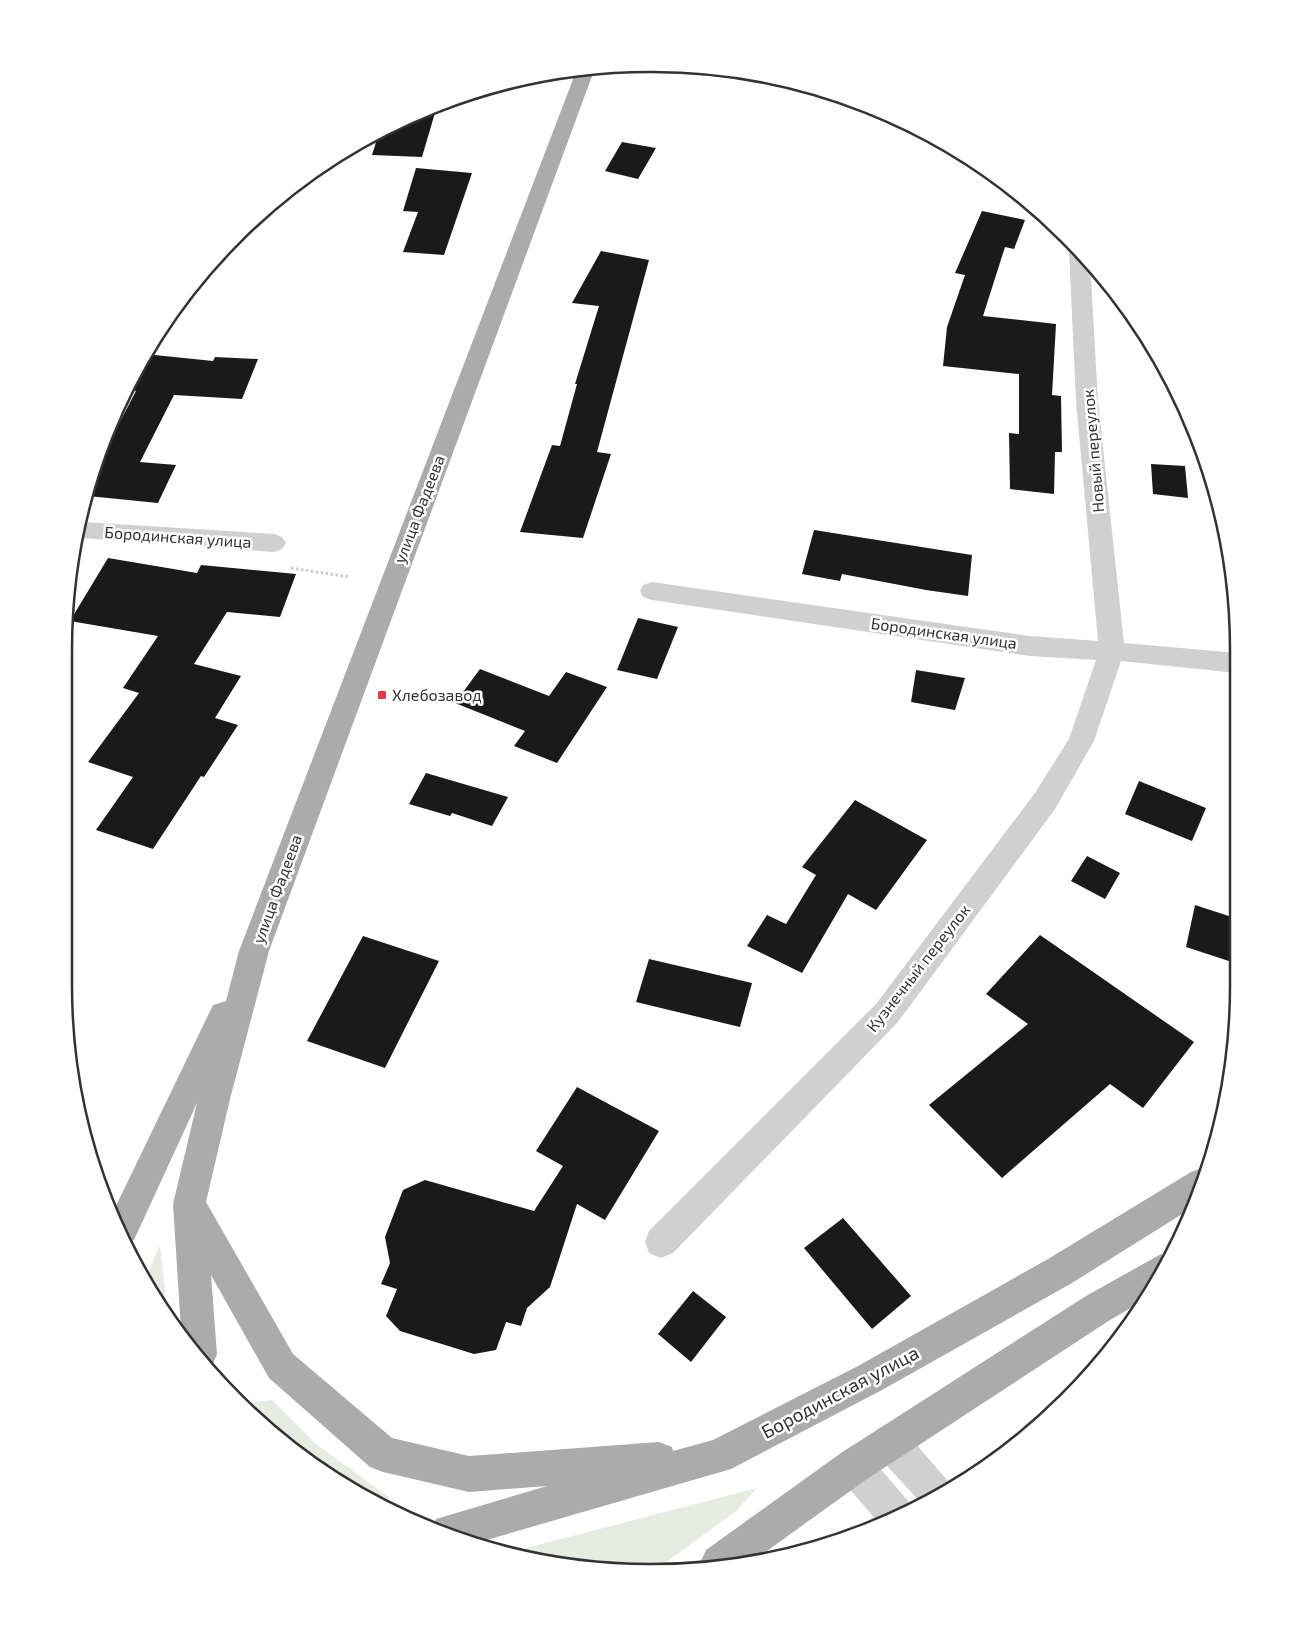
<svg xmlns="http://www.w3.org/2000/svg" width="1302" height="1636" viewBox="0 0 1302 1636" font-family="'Exo 2',sans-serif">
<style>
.green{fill:#e6ecdf}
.building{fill:#1a1a1a}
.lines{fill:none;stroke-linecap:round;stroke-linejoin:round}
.path{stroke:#cdcdcd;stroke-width:3;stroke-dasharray:2.5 2.5;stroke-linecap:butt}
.minor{fill:#d0d0d0;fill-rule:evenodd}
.major{fill:#ababab;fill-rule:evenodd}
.poi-dot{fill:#e63946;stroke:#fff;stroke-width:2}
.labels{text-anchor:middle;stroke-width:5;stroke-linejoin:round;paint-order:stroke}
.street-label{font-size:16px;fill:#333;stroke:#fff}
.poi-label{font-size:16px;fill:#333;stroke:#fff;text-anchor:start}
.near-street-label{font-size:19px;fill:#333;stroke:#fff}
.rim{fill:none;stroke:#333;stroke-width:2.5}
</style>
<rect width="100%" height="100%" fill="#fff"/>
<g class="green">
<path d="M160 1245 167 1311 144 1280Z"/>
<path d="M272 1400 316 1444 390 1498 381 1503 357 1493 249 1410 253 1402Z"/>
<path d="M757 1488 736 1511 653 1572 507 1553Z"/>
</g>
<g class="building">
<path d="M437 106 422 157 372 155 379 133Z"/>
<path d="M622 142 656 148 638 179 605 171Z"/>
<path d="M416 168 472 173 444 255 403 252 418 212 403 211Z"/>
<path d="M982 211 1025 220 1014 249 1005 247 983 316 1056 324 1052 395 1061 396 1062 452H1055L1054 494 1010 489 1009 433 1019 434V374L943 366 947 327 965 275 955 273Z"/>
<path d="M601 251 649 260 597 452 611 454 583 538 520 532 552 445 560 446 577 384H575L599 306 572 303Z"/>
<path d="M145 354 213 361 215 357 258 359 242 399 174 395 140 462 176 465 158 503 88 496 95 462 97 458H101L136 391 128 390Z"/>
<path d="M1151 464 1185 466 1188 498 1153 494Z"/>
<path d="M814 530 972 555 968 596 926 590 842 574 840 581 802 574Z"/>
<path d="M108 558 197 573 201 565 296 574 280 617 227 612 194 664 241 676 215 718 238 725 204 777 201 776 153 849 96 830 133 777 88 762 139 693 123 688 158 636 70 621Z"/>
<path d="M638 618 678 627 657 679 617 670Z"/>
<path d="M480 669 549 696 566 672 607 687 557 763 514 746 525 731 455 703Z"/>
<path d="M916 670 965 678 955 710 911 702Z"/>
<path d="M426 773 508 797 492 826 452 813 450 816 409 804Z"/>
<path d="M1139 781 1206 808 1192 841 1125 814Z"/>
<path d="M855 800 927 840 876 910 848 894 802 973 747 946 767 915 786 924 816 875 802 867Z"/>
<path d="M1087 856 1120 873 1105 899 1071 881Z"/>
<path d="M1195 905 1238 919V964L1186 947Z"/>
<path d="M1040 935 1194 1042 1143 1108 1110 1084 1002 1178 929 1105 1028 1024 986 994Z"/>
<path d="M363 936 439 961 385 1068 307 1041Z"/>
<path d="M649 959 752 983 740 1027 636 1002Z"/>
<path d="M577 1087 659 1131 605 1220 577 1204 550 1287 527 1308 521 1326 506 1322 496 1350 474 1354 400 1331 386 1316 397 1289 381 1284 390 1263 385 1237 403 1190 425 1180 534 1211 563 1166 536 1151Z"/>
<path d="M843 1218 911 1296 872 1329 804 1248Z"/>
<path d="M693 1291 726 1317 691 1362 658 1334Z"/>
</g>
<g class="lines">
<path class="path" d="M291 568 350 577"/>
<g class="minor">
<path d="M1074 246 1090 261 1098 401 1124 643 1237 653V673L1121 661 1094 741 1055 809 898 1022 673 1253 661 1258 649 1253 645 1242 649 1231 876 1004 1035 793 1069 739 1096 660 1030 656 652 600 643 597 640 591 643 585 652 582 1030 636 1098 641 1076 401 1069 251Z"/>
<path d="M83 522 274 534 282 537 286 543 282 549 274 552 81 538Z"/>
<path d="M890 1424 903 1429 953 1487 944 1494 921 1503 877 1455 872 1442 877 1429Z"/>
<path d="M854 1448 867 1453 908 1501 911 1508 877 1521 841 1479 836 1466 841 1453Z"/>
</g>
<g class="major">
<path d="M595 68 269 951 230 1099 206 1202 293 1354 392 1438 469 1456 659 1442 672 1447 673 1451 713 1440 858 1366 1048 1259 1191 1172 1202 1168 1206 1169 1195 1206 1072 1283 882 1390 731 1469 476 1543 434 1525 436 1519 547 1486 469 1492 383 1472 370 1467 269 1378 211 1275 217 1354 212 1366 210 1367 181 1329 173 1204 197 1103 134 1240 128 1243 114 1210 213 1005 226 1001 239 951 577 69Z"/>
<path d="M1161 1254 1168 1257 1146 1299 1110 1320 867 1479 757 1558 702 1566 700 1563 706 1550 841 1453 1086 1296Z"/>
</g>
</g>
<rect class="poi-dot" x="377" y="690" width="10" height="10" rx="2.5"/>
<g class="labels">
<g class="street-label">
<text transform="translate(1093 451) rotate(-95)" y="6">Новый переулок</text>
<text transform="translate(419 509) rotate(-69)" y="6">улица Фадеева</text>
<text transform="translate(178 537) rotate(4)" y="6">Бородинская улица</text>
<text transform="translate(944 633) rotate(8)" y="6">Бородинская улица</text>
<text transform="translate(277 889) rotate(-70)" y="6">улица Фадеева</text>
<text transform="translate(918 968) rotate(-52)" y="6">Кузнечный переулок</text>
</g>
<g class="poi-label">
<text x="392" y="701">Хлебозавод</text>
</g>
<g class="near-street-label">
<text transform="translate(840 1392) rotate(-28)" y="7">Бородинская улица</text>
</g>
</g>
<path d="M0 0H1302V1636H0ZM650 72H652A578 578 0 0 1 1230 650V986A578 578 0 0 1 652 1564H650A578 578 0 0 1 72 986V650A578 578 0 0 1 650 72Z" fill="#fff" fill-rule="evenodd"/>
<path class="rim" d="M650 72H652A578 578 0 0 1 1230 650V986A578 578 0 0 1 652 1564H650A578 578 0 0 1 72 986V650A578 578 0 0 1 650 72Z"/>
</svg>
